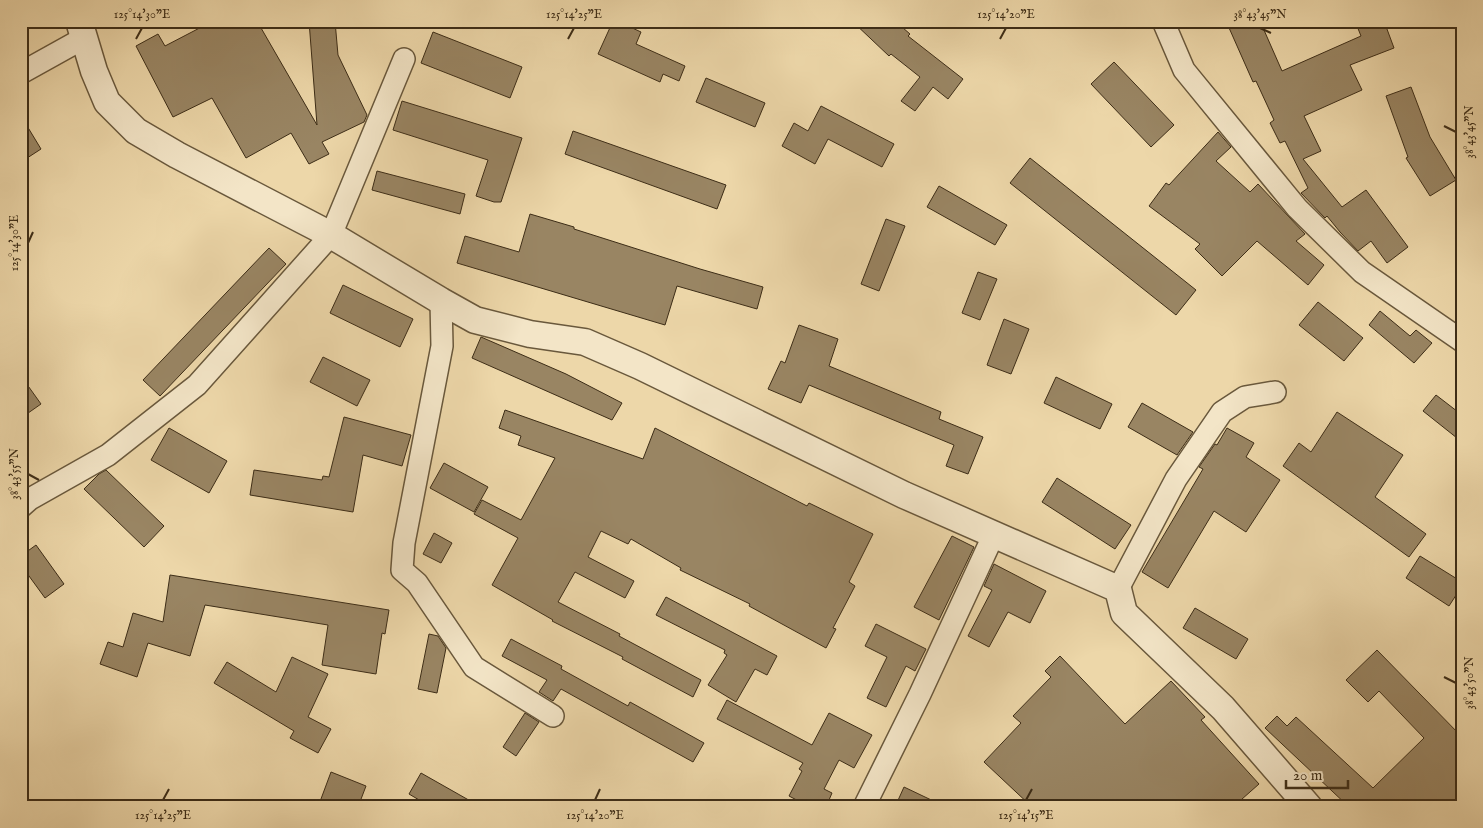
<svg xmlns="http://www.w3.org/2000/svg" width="1483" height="828" viewBox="0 0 1483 828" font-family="'IM FELL English',serif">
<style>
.building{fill:#998563;stroke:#3d2d17}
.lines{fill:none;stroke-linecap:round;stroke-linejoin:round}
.minor-casing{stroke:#69583c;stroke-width:24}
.tertiary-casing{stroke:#69583c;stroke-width:29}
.minor{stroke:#f3e5c7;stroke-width:21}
.tertiary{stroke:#f3e5c7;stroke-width:26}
.ticks{fill:none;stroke:#3d2d17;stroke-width:2}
.neatline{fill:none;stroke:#3d2d17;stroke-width:2}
.ticks-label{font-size:12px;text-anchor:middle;fill:#3d2d17}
</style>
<rect width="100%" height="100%" fill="#edd7a9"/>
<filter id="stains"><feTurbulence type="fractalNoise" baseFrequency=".004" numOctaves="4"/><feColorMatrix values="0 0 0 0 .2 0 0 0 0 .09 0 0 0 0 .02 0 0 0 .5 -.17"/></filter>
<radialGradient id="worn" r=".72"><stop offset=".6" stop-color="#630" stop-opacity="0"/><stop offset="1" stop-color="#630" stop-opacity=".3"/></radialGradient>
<g class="building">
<path d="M213 21H257L317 125 309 21H335L338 55 367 115 364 122 322 142 329 154 309 164 291 133 246 158 212 98 173 117 136 46 158 34 165 46Z"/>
<path d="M613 21H617L641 32 636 44 685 66 679 81 663 74 660 82 598 54Z"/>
<path d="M852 21H895L910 34 908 36 963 79 948 99 933 87 915 111 901 101 920 77 891 54 889 56Z"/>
<path d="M1226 21H1260L1282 71 1361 36 1355 21H1384L1394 48 1350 65 1362 90 1304 116 1321 151 1303 159 1342 207 1366 190 1408 247 1387 263 1371 241 1358 251 1340 232 1327 216 1325 218 1301 193 1308 188 1285 141 1280 143 1270 123 1274 120 1256 81 1253 82Z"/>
<path d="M433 32 522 67 510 98 421 63Z"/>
<path d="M1114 62 1174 125 1151 147 1091 84Z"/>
<path d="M706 78 765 103 755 127 696 102Z"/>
<path d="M1411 87 1430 137 1456 180 1430 196 1406 158 1408 157 1386 96Z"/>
<path d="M402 101 522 138 501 202H494L476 196 488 160 393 130Z"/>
<path d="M821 106 894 144 882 167 828 139 815 164 782 146 794 123 808 131Z"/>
<path d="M21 116 41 149 21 162Z"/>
<path d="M573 131 726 185 717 209 565 154Z"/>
<path d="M1218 132 1231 147 1216 161 1250 192 1258 184 1305 234 1296 241 1324 265 1308 285 1257 241 1222 276 1195 249 1200 244 1149 206 1166 183 1169 185Z"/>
<path d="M1030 158 1196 290 1176 315 1010 183Z"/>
<path d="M377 171 465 194 460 214 372 190Z"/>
<path d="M939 186 1007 225 995 245 927 207Z"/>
<path d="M530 214 574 227V229L700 269 763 287 757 309 677 286 665 325 457 263 465 236 519 252Z"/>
<path d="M886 219 905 226 879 291 861 284Z"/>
<path d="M269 248 286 264 160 396 143 380Z"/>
<path d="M978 272 997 279 980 320 962 313Z"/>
<path d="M343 285 413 319 400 347 330 313Z"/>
<path d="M1318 302 1363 338 1344 361 1299 325Z"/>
<path d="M1380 311 1410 336 1416 330 1432 343 1414 363 1369 325Z"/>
<path d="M1004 319 1029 329 1011 374 987 365Z"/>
<path d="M799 325 838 339 829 366 941 412 939 419 983 437 968 474 946 466 954 445 809 385 801 403 768 389 781 361 785 363Z"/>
<path d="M481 337 566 374 622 403 612 420 472 358Z"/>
<path d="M323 357 370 380 357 406 310 382Z"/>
<path d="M21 376 41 404 21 418Z"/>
<path d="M1056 377 1112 404 1100 429 1044 403Z"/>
<path d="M1436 395 1462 415V442L1423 411Z"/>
<path d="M1142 403 1193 432 1177 455 1128 427Z"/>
<path d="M505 410 643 459 655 428 807 506 809 503 873 534 849 582 855 586 833 628 836 629 826 648 749 606 750 604 680 570 681 568 631 539 628 544 601 531 588 557 634 581 625 598 575 572 558 602 620 634 619 636 701 680 693 697 622 659 623 657 552 621 553 620 492 585 518 538 474 514 482 500 521 520 555 458 518 445 521 436 499 428Z"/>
<path d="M1337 412 1403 455 1375 497 1426 534 1409 557 1283 466 1299 443 1311 452Z"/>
<path d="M344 417 411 435 402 466 363 455 353 512 250 495 254 470 322 480 323 476 329 477Z"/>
<path d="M169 428 227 461 209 493 151 460Z"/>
<path d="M1227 428 1254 443 1246 457 1280 480 1246 532 1214 511 1168 588 1142 572 1203 469 1199 467 1215 444 1217 445Z"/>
<path d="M444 463 488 487 474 512 430 488Z"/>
<path d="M106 470 164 526 144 547 84 489 99 474Z"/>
<path d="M1057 478 1131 525 1115 549 1042 502Z"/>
<path d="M434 533 452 543 441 563 423 554Z"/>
<path d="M952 536 974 547 939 620 914 607Z"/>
<path d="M36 545 64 584 45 598 21 565V556Z"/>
<path d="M1420 556 1462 582V586L1449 606 1406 578Z"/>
<path d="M994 564 1046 591 1030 623 1008 612 989 647 968 636 992 590 984 586Z"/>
<path d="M170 575 389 610 385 634 382 633 376 674 322 665 328 625 205 605 190 656 148 643 137 677 100 664 108 642 123 647 133 613 163 622Z"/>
<path d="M666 597 777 656 767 675 755 669 736 702 708 685 727 655 724 653 725 650 656 615Z"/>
<path d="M1195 608 1248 639 1236 659 1183 628Z"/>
<path d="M876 624 926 649 915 671 906 666 886 707 867 698 887 657 865 646Z"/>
<path d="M429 634 438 636 446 648 437 693 418 689Z"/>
<path d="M511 639 562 666 561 669 628 706 630 702 704 743 693 762 561 689 553 701 539 692 547 680 502 656Z"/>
<path d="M1377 650 1462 737V799L1455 807H1349L1265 728 1277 716 1287 726 1296 717 1373 788 1424 738 1379 691 1368 702 1346 680Z"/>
<path d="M1060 656 1125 724 1171 681 1205 717 1201 720 1259 784 1233 807H1032L984 762 1021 723 1013 716 1051 677 1045 671Z"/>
<path d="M292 657 328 674 308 717 331 729 318 753 290 738 294 731 214 683 227 662 276 692Z"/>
<path d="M727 700 812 745 829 713 872 735 854 768 839 760 824 789 832 793 826 807H810L789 796 802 771 799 769 803 763 717 719Z"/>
<path d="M525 713 539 722 516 756 503 747Z"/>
<path d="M331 772 366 786 358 807H318Z"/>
<path d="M421 773 481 807H431L409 794Z"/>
<path d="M904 787 946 807H895Z"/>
</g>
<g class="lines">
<defs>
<g id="minor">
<path d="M1163 21 1184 70 1297 208 1362 272 1462 341"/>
<path d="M21 73 84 38"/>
<path d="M441 301 442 346 404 543 402 570 417 583 474 667 553 716"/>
<path d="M21 507 30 499 108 455 197 385 331 235 404 59"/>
<path d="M1118 589 1176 479 1222 412 1245 397 1275 392"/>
<path d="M864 807 920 694 994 534"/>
</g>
<path id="tertiary" d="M79 21 94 71 107 102 136 131 177 155 331 235 441 301 475 320 530 334 585 342 640 366 904 495 1118 589 1124 613 1223 708 1309 807"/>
</defs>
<use href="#minor" class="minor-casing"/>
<use href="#tertiary" class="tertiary-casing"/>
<use href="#minor" class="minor"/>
<use href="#tertiary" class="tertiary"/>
</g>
<path class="ticks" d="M1260 28 1271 33M136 39 142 28M568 39 574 28M1000 39 1006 28M1444 126 1456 132M28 243 33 232M28 474 39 480M1444 677 1456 683M163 800 169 789M595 800 600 789M1026 800 1032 789"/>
<rect width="1483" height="828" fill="none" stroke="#edd7a9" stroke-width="55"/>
<path d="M1286 780v8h62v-8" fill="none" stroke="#3d2d17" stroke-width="2.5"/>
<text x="1293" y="780" font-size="15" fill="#3d2d17" stroke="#f3e5c7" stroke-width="4" paint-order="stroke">20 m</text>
<rect x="28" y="28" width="1428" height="772" class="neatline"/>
<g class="ticks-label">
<text x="142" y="18">125°14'30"E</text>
<text x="574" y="18">125°14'25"E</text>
<text x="1006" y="18">125°14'20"E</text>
<text x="1260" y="18">38°43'45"N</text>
<text transform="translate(1469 132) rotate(-90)" y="4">38°43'45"N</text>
<text transform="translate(14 243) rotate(-90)" y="4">125°14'30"E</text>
<text transform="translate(14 474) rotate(-90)" y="4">38°43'55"N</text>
<text transform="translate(1469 683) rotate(-90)" y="4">38°43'50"N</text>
<text x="163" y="819">125°14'25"E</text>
<text x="595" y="819">125°14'20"E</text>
<text x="1026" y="819">125°14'15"E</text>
</g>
<rect width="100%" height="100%" filter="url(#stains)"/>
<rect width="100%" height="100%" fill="url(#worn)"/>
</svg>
